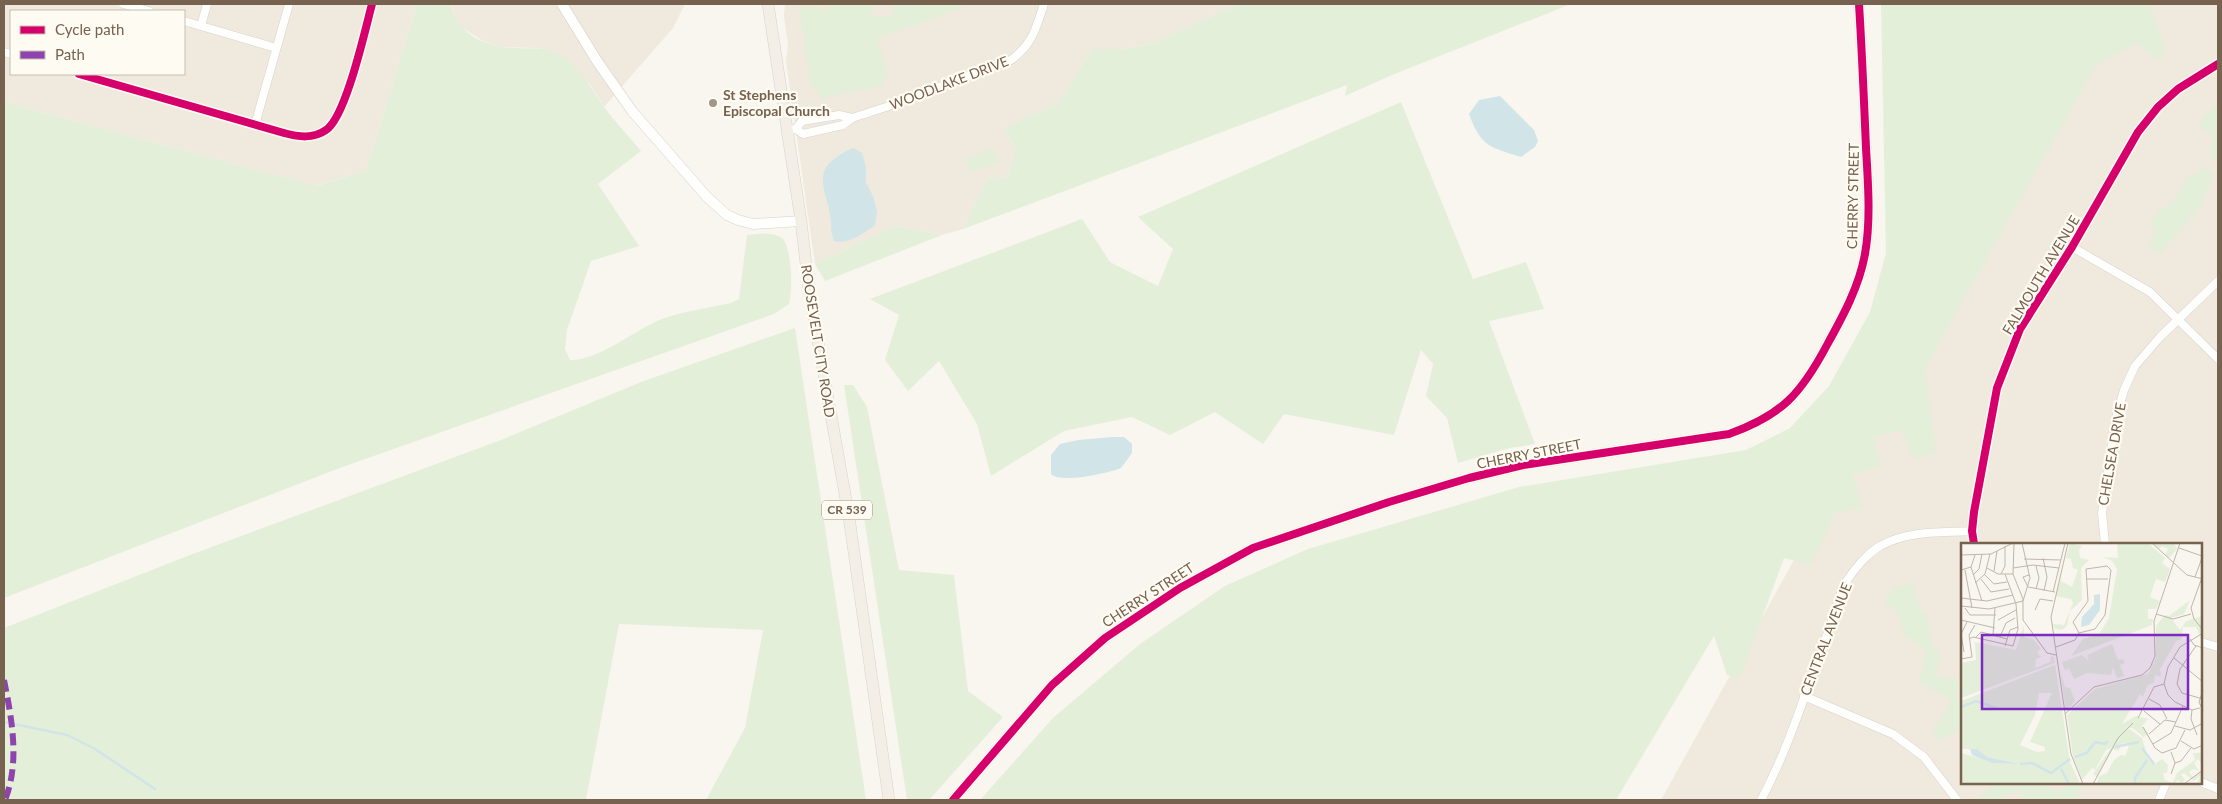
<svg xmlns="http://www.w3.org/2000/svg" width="2222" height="804" viewBox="0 0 2222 804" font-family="Lato,sans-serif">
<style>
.residential{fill:#f0e9dd;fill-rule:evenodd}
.green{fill:#e4efda}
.water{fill:#d1e4e8}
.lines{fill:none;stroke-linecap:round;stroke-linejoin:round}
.stream{stroke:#d1e4e8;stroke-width:2.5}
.street-casing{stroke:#d8d3cd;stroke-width:9}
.secondary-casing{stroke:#d8d3cc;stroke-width:11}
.primary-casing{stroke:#d9d3cc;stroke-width:12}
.street{stroke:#fefefd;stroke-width:8}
.secondary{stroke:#fefefd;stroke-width:10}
.primary{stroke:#f3efe7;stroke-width:11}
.quiet{stroke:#8e44ad;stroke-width:6;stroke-dasharray:12 6;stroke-linecap:butt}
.cycleway-casing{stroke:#fefbf2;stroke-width:11}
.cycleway{stroke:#d6006c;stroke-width:8}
.poi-dot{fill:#a49587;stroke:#fefbf2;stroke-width:2}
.labels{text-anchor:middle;stroke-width:4.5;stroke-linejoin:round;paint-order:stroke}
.shield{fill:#fefbf2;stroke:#a08f80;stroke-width:1}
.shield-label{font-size:12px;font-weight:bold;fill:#77614f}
.street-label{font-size:14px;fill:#77614f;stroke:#fefbf2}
.poi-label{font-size:14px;font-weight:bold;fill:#77614f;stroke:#fefbf2;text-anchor:start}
.inset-river{fill:none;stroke:#d1e4e8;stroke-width:2.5}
.inset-road{fill:none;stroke:#c0b6aa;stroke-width:1}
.view{fill:#7b2cbf;fill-opacity:0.15;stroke:#7b2cbf;stroke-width:2.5}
.inset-edge{fill:none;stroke:#77614f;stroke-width:2.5}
</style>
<rect width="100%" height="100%" fill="#f8f6ef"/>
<g class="residential">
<path d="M4 4H417L366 170 316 186 4 102ZM11 11H184V74H11Z"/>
<path d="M451 4H685L673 28 604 107 591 86 575 68 554 52 538 48 499 47 483 41 458 25Z"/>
<path d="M785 4H1239L1150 44 1124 49H1092L1059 102 1004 128 1015 148 1008 177 987 179 963 229 942 235 894 226 815 264 786 61 788 45 784 16Z"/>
<path d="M2102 4H2218V800H1661ZM1962 544H2201V783H1962Z"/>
</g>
<g class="green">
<path d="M417 4H451C457 34 485 47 514 48 527 49 540 47 552 51 577 60 590 87 604 107 615 122 629 136 641 151L598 184 639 246 591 261 567 330 565 349 570 360C598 361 636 329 662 319 684 311 708 308 731 303L739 299 747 235C757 234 774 232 782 238 792 246 793 293 789 304L774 314 337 469 4 598V102L317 186 366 170Z"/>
<path d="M830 4H872L871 15 892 17 895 4H959L961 8 877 39 888 74 881 86 822 98 810 83 799 6 827 10Z"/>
<path d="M1239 4H1571L1392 75 1345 96 1347 85 963 229 987 179 1008 177 1015 148 1004 128 1059 102 1092 49H1124L1150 44Z"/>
<path d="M1881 4H2149L2166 50 2156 60 2137 43 2097 64 1925 368 1936 452 1914 460 1901 430 1873 437 1881 466 1853 475 1862 509 1836 512 1811 565 1784 558 1740 678 1727 675 1714 636 1616 800H980L1053 718 1140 644 1225 586 1308 549 1519 487 1746 450 1790 428 1829 386 1870 312 1886 253Z"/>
<path d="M1401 102 1473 279 1526 262 1544 309 1489 321 1535 444 1509 448 1458 463 1447 418 1426 396 1433 364 1421 350 1394 435 1284 414 1263 444 1215 412 1170 435 1132 417 1064 431 991 476 977 424 939 361 908 391 885 360 899 315 870 299 1082 219 1110 262 1158 286 1173 249 1138 217Z"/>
<path d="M2218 102V159L2209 158 2214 137 2197 124Z"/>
<path d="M994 148 999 162 970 173 965 159Z"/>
<path d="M2204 168 2214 172 2201 205 2161 254 2148 249 2155 230 2151 221 2161 209 2173 202 2187 178Z"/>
<path d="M894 226 942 235 825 281 815 264Z"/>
<path d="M795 328 866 800H706L745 728 763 630 619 624 586 800H4V628L190 555 501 440 641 382Z"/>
<path d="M844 385H853L867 407 899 570 954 575 968 691 1003 717 929 800H907Z"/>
<path d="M1912 583 1921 612 1927 616 1932 644 1941 656 1935 675 1959 679 1956 696 1962 703V726L1939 741 1933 731 1951 700 1919 682 1926 650 1903 634 1898 613 1884 602 1894 588Z"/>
<path d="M1996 783H2042L2056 792 2071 785 2082 786 2076 800H2025L2020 790 1996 800H1975Z"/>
</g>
<g class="water">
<path d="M1500 96 1534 130 1538 141 1535 147 1521 157C1490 147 1481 147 1469 114L1479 100Z"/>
<path d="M853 148 862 153 866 167V183L873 196 877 211 875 225C864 233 848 245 834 241 830 231 832 224 830 214 827 194 814 175 833 160 840 155 845 151 853 148Z"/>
<path d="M1113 437H1124L1132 444V453L1121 468C1109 473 1060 484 1051 474V455L1060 444 1078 440Z"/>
</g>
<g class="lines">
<path class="stream" d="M4 722 67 735 95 749 155 789"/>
<defs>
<g id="street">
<path d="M123 4 149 11"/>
<path d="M184 21 276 48"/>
<path d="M201 26 207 4"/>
<path d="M4 52 11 54"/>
<path d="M79 74 284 133C299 137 313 139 326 130 346 117 365 30 372 4"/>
<path d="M255 125 289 4"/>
<path d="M796 129 802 121 839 115 852 118"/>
<path d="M787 130 796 129 803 134 843 125 852 118 886 107 1011 60C1033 44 1036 28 1044 4"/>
<path d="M2072 247 2150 292 2218 359"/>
<path d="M1974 544 1972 531 1974 512 1997 388 2020 329 2072 247 2138 132 2158 107 2178 89 2218 64"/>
<path d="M2105 544 2102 513 2116 418 2124 390 2135 366 2160 337 2218 281"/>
<path d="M2201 642 2218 647"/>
<path d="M1804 696 1893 734 1924 757 1957 800"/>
<path d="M2201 782 2218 789"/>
<path d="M1761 800C1789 748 1806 690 1827 635 1834 617 1837 599 1846 582 1854 569 1867 554 1880 546 1908 530 1941 533 1972 531"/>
<path d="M2159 800 2166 783"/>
</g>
<g id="secondary">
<path d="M562 4 597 61 632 111 707 197 727 215 738 220 753 224 801 221"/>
<path d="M953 800 1052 685 1105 638 1180 588 1253 548 1389 502 1469 478 1523 465 1729 434C1782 415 1801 394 1827 345 1843 316 1859 287 1865 254 1871 220 1868 183 1866 148 1864 100 1862 52 1859 4"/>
</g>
<path id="primary" d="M768 4 801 221 809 290 849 517 889 800"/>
</defs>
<use href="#street" class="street-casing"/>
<use href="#secondary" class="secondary-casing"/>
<use href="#primary" class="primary-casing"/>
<use href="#street" class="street"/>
<use href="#secondary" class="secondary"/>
<use href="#primary" class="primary"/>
<path class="quiet" d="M4 680C12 720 20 762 5 800"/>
<defs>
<g id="cycleway">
<path d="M79 74 284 133C299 137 313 139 326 130 346 117 365 30 372 4"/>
<path d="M1974 544 1972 531 1974 512 1997 388 2020 329 2072 247 2138 132 2158 107 2178 89 2218 64"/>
<path d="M953 800 1052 685 1105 638 1180 588 1253 548 1389 502 1469 478 1523 465 1729 434C1782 415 1801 394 1827 345 1843 316 1859 287 1865 254 1871 220 1868 183 1866 148 1864 100 1862 52 1859 4"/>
</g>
</defs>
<use href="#cycleway" class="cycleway-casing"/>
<use href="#cycleway" class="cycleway"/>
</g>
<circle class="poi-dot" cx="713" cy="103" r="5"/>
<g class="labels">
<rect class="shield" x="822" y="500.5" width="50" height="19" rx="4"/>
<g class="shield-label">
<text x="847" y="514">CR 539</text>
</g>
<g class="street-label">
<text transform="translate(949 83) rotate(-21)" y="5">WOODLAKE DRIVE</text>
<text transform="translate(1853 196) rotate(-89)" y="5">CHERRY STREET</text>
<text transform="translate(2041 275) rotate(-59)" y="5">FALMOUTH AVENUE</text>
<text transform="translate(818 341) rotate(81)" y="5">ROOSEVELT CITY ROAD</text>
<text transform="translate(1529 454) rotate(-11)" y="5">CHERRY STREET</text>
<text transform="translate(2112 454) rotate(-80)" y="5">CHELSEA DRIVE</text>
<text transform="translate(1148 595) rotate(-33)" y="5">CHERRY STREET</text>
<text transform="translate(1826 639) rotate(-69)" y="5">CENTRAL AVENUE</text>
</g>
<g class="poi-label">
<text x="723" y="100">St Stephens<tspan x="723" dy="16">Episcopal Church</tspan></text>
</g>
</g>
<g transform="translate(1961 543)">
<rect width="241" height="241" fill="#f8f6ef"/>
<path d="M109 0 121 3 118 7 119 15 128 17 120 25 121 57 109 68 106 83 101 87 94 86 91 81 103 82 112 60 110 56 94 53 101 33 100 38 111 44 117 27 112 25 110 16 105 15ZM156 0H187L204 15 201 20 209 26 204 39 195 36 189 54 199 58 195 66H187V76H192L191 82 110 113 122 96 138 91 148 75 156 26 151 18 142 14 157 15ZM192 0H213L216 6 208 15 204 12 207 6 201 3 198 6ZM229 57 223 71 210 75 219 87 225 78 241 73V98L235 84H222L221 96 215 98 199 126 200 134 194 132 193 139 186 143 182 154 179 151 161 181 175 173 187 176 181 183 188 191 182 194 172 185H167L181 195 187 216 194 221 201 216 207 222 206 230H202L204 237 212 240 216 230 234 217 232 210H241V221L237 216 233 220 238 228 232 226 228 229 232 234 241 227V238L236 241 239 233 233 238 223 230 220 232 224 237 220 241 217 236 214 241H136L138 233 146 230 153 217 160 212 164 213 168 203 162 200 157 208 152 206 136 234 132 231 150 205 145 207 134 227 131 225 121 237 112 214 106 172 134 146 187 131 195 115V83L204 72 208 73ZM63 82V94L72 96 80 106 76 109 80 114 75 116 74 125 89 119 90 113 93 114 94 120 0 155V120L15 117 14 99 55 107ZM151 101 157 117 162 116 164 120 159 122 163 133 156 135 152 124 150 132 126 130 113 136 108 125 105 128 103 125 101 119 121 112 128 118 126 112ZM94 122 109 219 119 241H0V210L35 220 59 221 26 214 16 206H0V158ZM78 150H91L69 199 84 204V208L76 209 59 202 74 172ZM99 127 104 144 109 145 114 158 105 168Z" fill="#e4efda" fill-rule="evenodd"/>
<path d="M139 51V67L128 82 120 84 121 74 133 61V52ZM9 206H16L26 214 59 221 31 220 11 212Z" fill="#d1e4e8"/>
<path class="inset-river" d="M0 164 15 158 35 165M154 204 178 199M181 205 193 221M114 214 126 210 134 199 144 201 147 198M59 221 71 220 90 230 109 216M100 226 108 241M174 241V235L186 217"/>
<path class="inset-road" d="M53 0 52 31 62 56V77L86 110 95 112M107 0 90 74 110 211 122 241M191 0 226 32 242 36M218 5 241 13M0 12 30 11 52 0M82 15 86 34 83 48M63 16 100 17M146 23 150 27 144 72 134 86 118 90 112 79 127 58 125 26ZM10 24 21 58M26 25 37 31H52M52 25 72 22 98 25M0 27 10 24 14 12M4 27 11 65M33 28 36 8M23 31 33 41 46 39M40 31 44 23V3M12 32 18 26 21 11M68 32 62 34 67 44 94 49M234 34 242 12M20 36 30 49 48 46M126 36H147M240 37 230 65 233 76 242 87M14 40 24 31 29 11M75 46 78 35 75 23M92 49 104 0M0 55 26 58 52 52M0 63 28 66 62 58 69 35 61 0M4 65 9 72H35M74 67 79 56 92 58M195 71 212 76 230 71M0 77 34 85M37 77 55 67M32 92 34 65M15 94 20 89 46 96M39 94 45 80 54 75M8 96 12 94 52 103 57 86 55 61 44 31M229 96 233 102 242 105M44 103 49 87 57 84M235 103 219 126 216 141 221 150 242 156M95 104 114 97 118 90M3 109 0 91 6 79M213 115 242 139M0 116 11 114 8 92 14 82M242 147 238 159 242 168M188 156 199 162 206 176M239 165 231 167 214 159 207 152 203 141 207 124 219 104 242 90M231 167 230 176 236 192M183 168 199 181M104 171 133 144 181 132 189 125 194 113 193 78 219 0M177 175 193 144 203 141M214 183 229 187 242 180M182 184 194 205 201 210 215 205 224 187M188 191 204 177 215 179M220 198 233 206 242 202M192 201 210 190 222 163M210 209 214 220 210 231M214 220 220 218 230 205M132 241 157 195 172 180M223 241 242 227"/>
<path class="view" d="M21 92H227V166H21Z"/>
<rect width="241" height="241" class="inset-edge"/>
</g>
<rect width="2222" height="804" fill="none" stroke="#77614f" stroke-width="10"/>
<rect x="10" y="10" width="175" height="65" fill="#fefbf2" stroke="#c8bdb1"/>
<rect x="20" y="26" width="25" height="8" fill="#d6006c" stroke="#c8bdb1"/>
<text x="55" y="35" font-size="15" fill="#77614f">Cycle path</text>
<rect x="20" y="51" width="25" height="8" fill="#8e44ad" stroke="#c8bdb1"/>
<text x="55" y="60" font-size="15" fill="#77614f">Path</text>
</svg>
